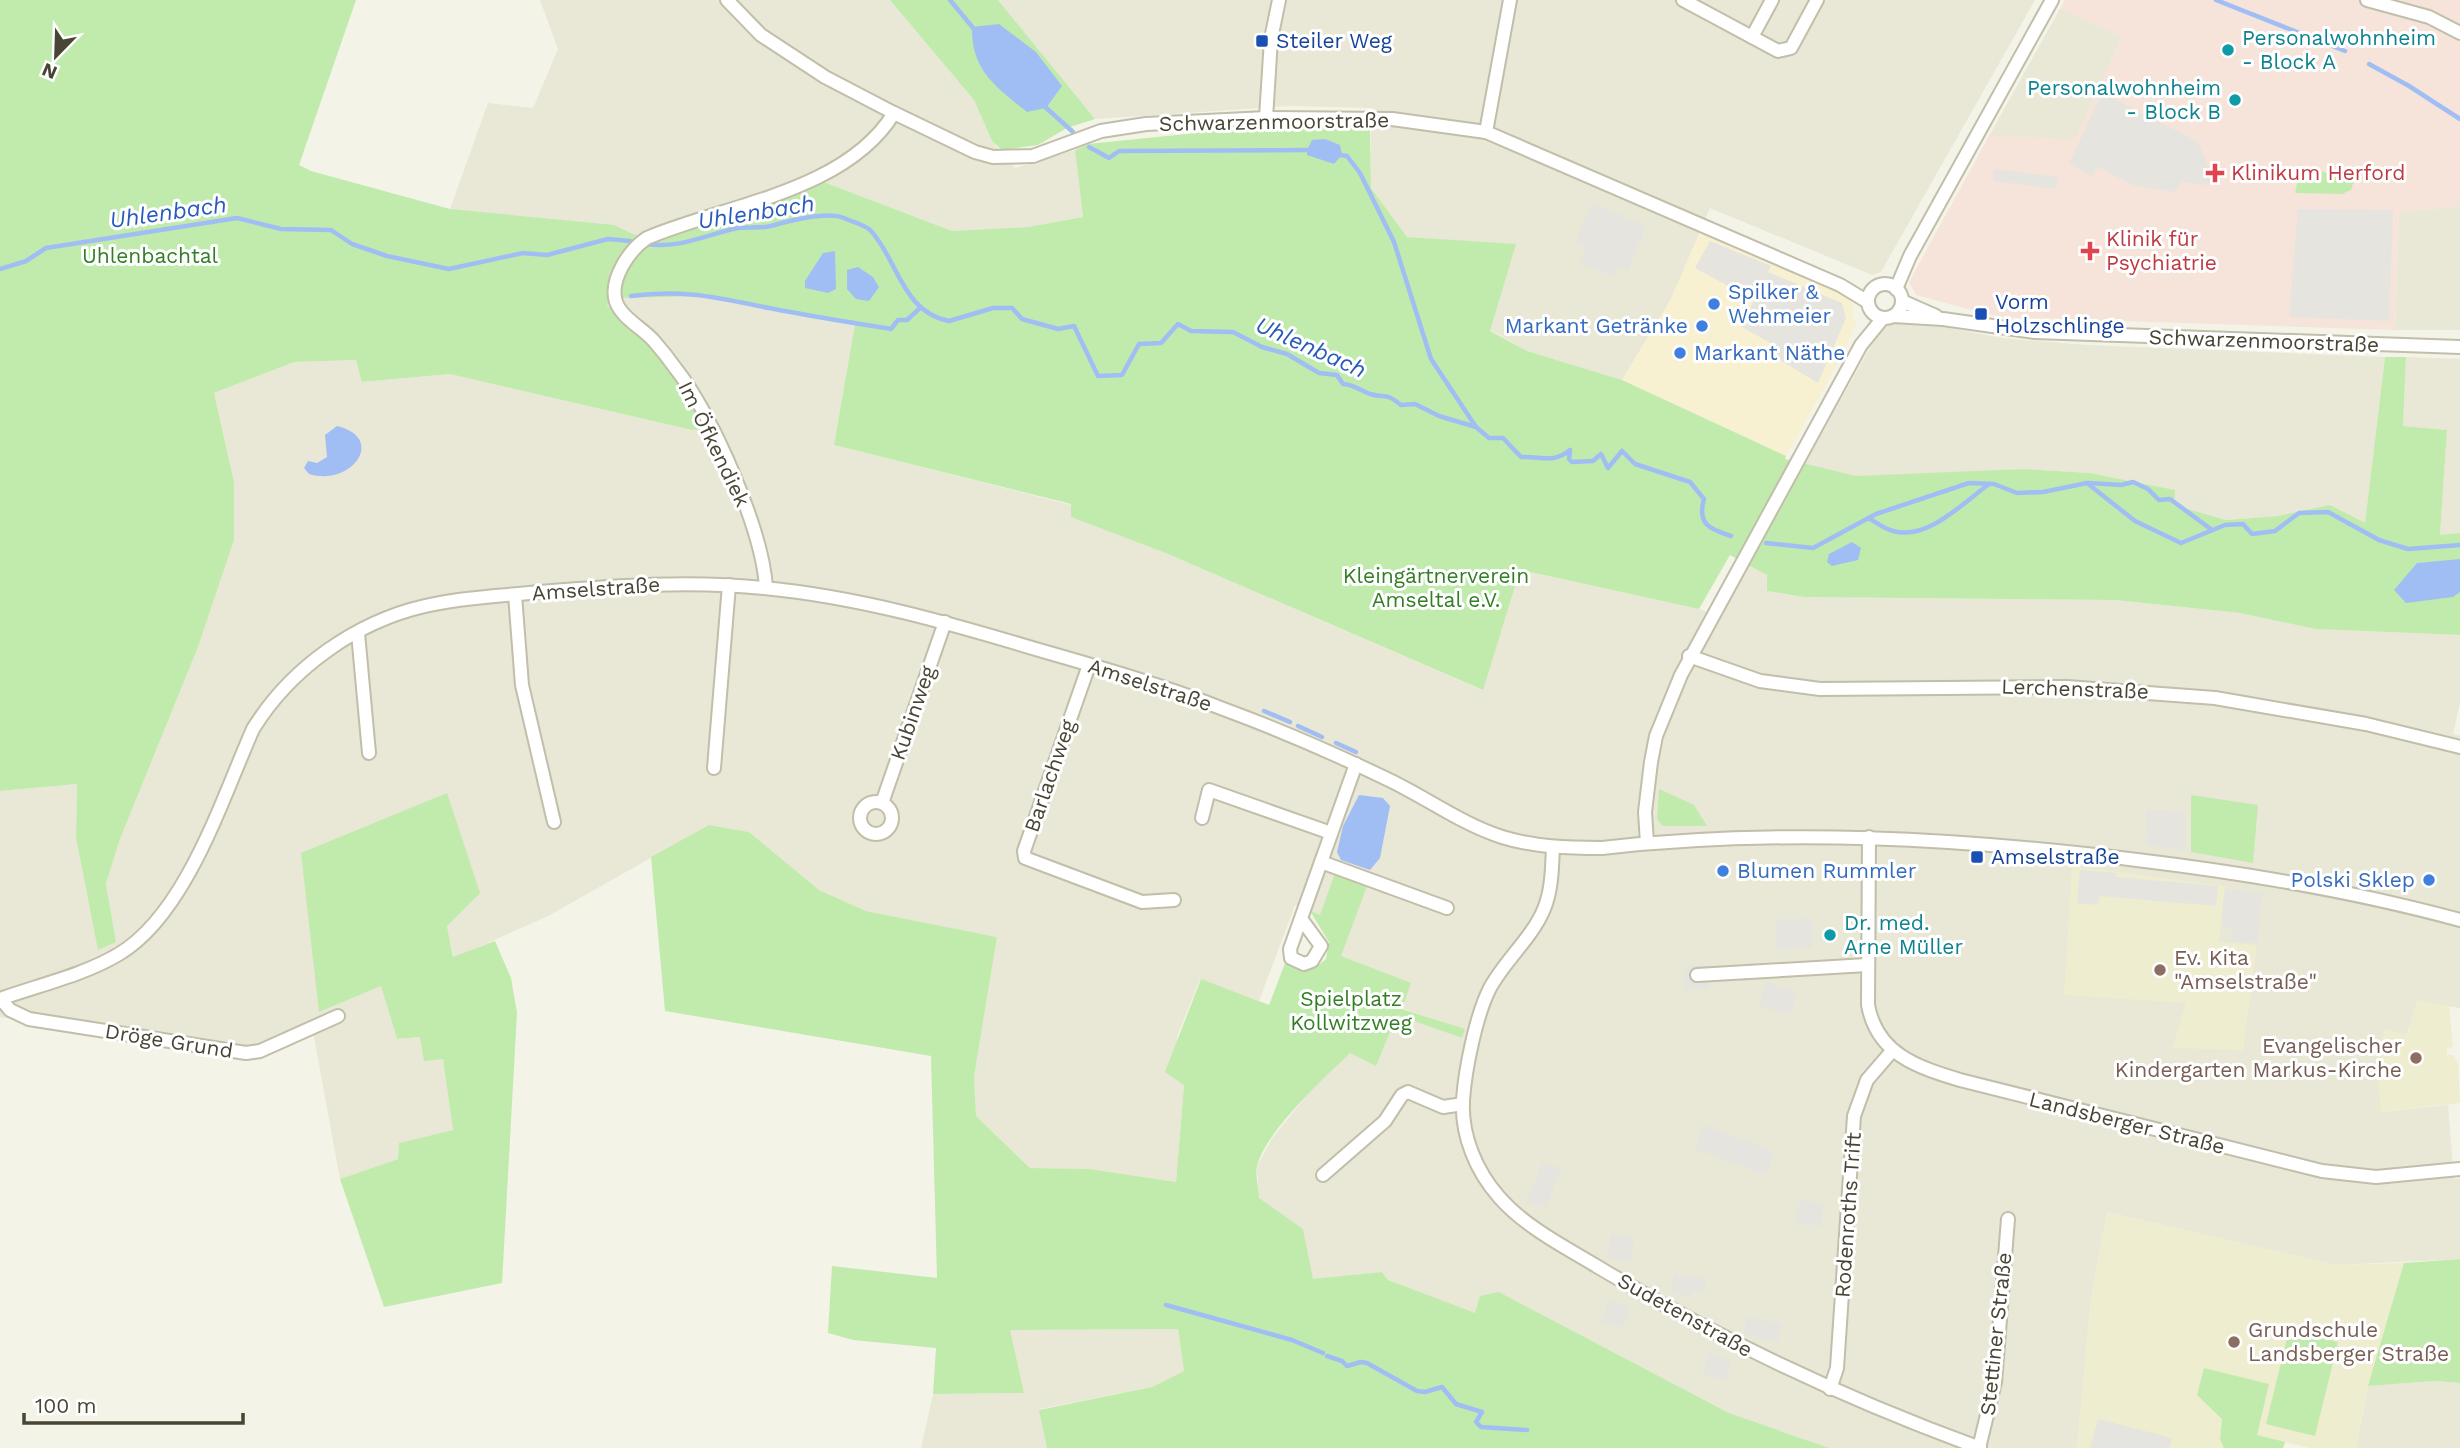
<svg xmlns="http://www.w3.org/2000/svg" width="2460" height="1448" viewBox="0 0 2460 1448" font-family="'Work Sans',sans-serif">
<style>
.residential{fill:#e9e7d5}
.commercial{fill:#f7f0d1}
.education{fill:#eeedd0}
.medical{fill:#f6e4da}
.green{fill:#c1ebad}
.parking{fill:#e5e4df}
.water{fill:#a0bef4}
.lines{fill:none;stroke-linecap:round;stroke-linejoin:round}
.stream{stroke:#a0bef4;stroke-width:4.5}
.street-casing{stroke:#c1bea9;stroke-width:16}
.street{stroke:#fff;stroke-width:12}
.transit-dot{fill:#1a4fb4;stroke:#fff;stroke-width:2.5}
.culture-dot{fill:#0f9aa8;stroke:#fff;stroke-width:2.5}
.health-dot{fill:#e0444e;stroke:#fff;stroke-width:2.5}
.shop-dot{fill:#3f7fe0;stroke:#fff;stroke-width:2.5}
.education-dot{fill:#8d6e63;stroke:#fff;stroke-width:2.5}
.labels{text-anchor:middle;stroke-width:6;stroke-linejoin:round;paint-order:stroke}
.culture-label{font-size:21px;fill:#0d838f;stroke:#fff;text-anchor:start}
.transit-label{font-size:21px;fill:#164399;stroke:#fff;text-anchor:start}
.street-label{font-size:21px;fill:#484535;stroke:#fff}
.health-label{font-size:21px;fill:#be3a42;stroke:#fff;text-anchor:start}
.park-label{font-size:21px;fill:#327e25;stroke:#fff}
.shop-label{font-size:21px;fill:#366cbe;stroke:#fff;text-anchor:start}
.education-label{font-size:21px;fill:#785e54;stroke:#fff;text-anchor:start}
.water-label{font-size:23px;font-style:italic;fill:#285bbb;stroke:#fff}
</style>
<rect width="100%" height="100%" fill="#f4f3e7"/>
<g class="residential">
<path d="M540 0H890L974 100 992 141 1015 168 1075 150 1083 217 1028 227 952 231 821 181 648 241 450 209 488 103 533 108 558 49Z"/>
<path d="M998 0H2035L1881 272 1872 275 1710 208 1671 299 1622 380 1527 351 1490 330 1515 245 1407 237 1371 188V108L1289 106 1095 119Z"/>
<path d="M2060 9 2122 36 2075 140 1989 136Z"/>
<path d="M2460 206V330H2395L2399 212Z"/>
<path d="M715 296 856 325 834 445 1071 505V517L1168 554 1482 690 1519 570 1699 609 1721 617 1750 562 1767 575V591L1804 597 2115 600 2240 613 2315 629 2460 635V702L2453 734 2460 736V1008L2418 1001 2382 1112 2448 1105 2454 1179 2460 1178V1259L2336 1265 2107 1212 2091 1298 2077 1448H1829L1729 1413 1499 1292 1476 1314 1388 1280 1382 1272 1313 1280 1303 1229 1259 1199 1257 1166 1273 1137 1312 1089 1350 1052 1376 1065 1397 1015 1462 1038 1464 1030 1402 1008 1410 983 1340 956 1335 873 1320 916 1295 905 1259 1001 1200 979 1177 1037 1184 1084 1176 1182 1090 1169 1030 1168 976 1116 974 1077 997 937 866 911 819 890 749 832 709 825 548 916 454 958 447 926 319 1012 381 986 397 1039 420 1037 443 1058 453 1130 399 1143 398 1159 340 1179 313 1031 244 1058 0 1017V791L77 784 76 837 116 942 106 884 120 839 198 647 234 540V482L214 393 294 362 356 360 363 382 450 374 692 430 703 399 684 370 625 309 620 298Z"/>
<path d="M1907 320 2002 338 2087 345 2385 357 2365 523 2278 516 2226 520 2174 505V490L2090 473 2024 469 1940 474 1784 501 1880 330 1893 322Z"/>
<path d="M2406 357 2460 359V533L2440 536 2447 430 2403 426Z"/>
<path d="M1178 1329 1184 1371 1152 1387 1040 1409 1047 1448H921L933 1394 1024 1393 1009 1330Z"/>
<path d="M2435 1381 2460 1383V1448H2356L2368 1386Z"/>
</g>
<path class="commercial" d="M1700 232 1853 299V319L1857 320 1843 354 1786 456 1622 380 1671 299Z"/>
<g class="education">
<path d="M2072 866 2225 886 2219 942 2257 945 2243 1050 2172 1048 2186 1003 2064 995Z"/>
<path d="M2417 1000 2449 1006 2453 1047 2447 1048V1055H2453L2458 1063 2460 1103 2381 1112 2377 1060 2384 1029 2408 1035Z"/>
<path d="M2107 1212 2336 1265 2404 1263 2365 1399 2356 1448H2309L2285 1442 2283 1448H2077L2091 1298Z"/>
</g>
<path class="medical" d="M2065 0H2460V206L2399 212 2395 330 1998 317 1916 295 1909 282 1989 136 2075 139 2122 36 2060 9Z"/>
<g class="green">
<path d="M0 0H356L299 165 311 171 450 209 614 225 648 241 821 181 952 231 1028 227 1083 217 1075 150 1088 144 1295 123 1370 126 1371 188 1407 237 1516 244 1490 331 1527 351 1622 380 1786 456 1785 459 1856 476 2024 469 2090 473 2175 490 2174 505 2226 520 2278 516 2330 505 2365 523 2385 357H2406L2403 426 2447 430 2440 535 2460 533V635L2315 629 2240 613 2115 600 1804 597 1767 591V575L1730 555 1699 609 1520 570 1483 690 1168 554 1071 517V504L834 445 855 325 715 296 620 298 607 305 652 345 709 429 692 430 450 374 362 382 356 360 294 362 214 393 234 482V540L198 647 120 839 106 884 116 942 98 950 76 837 77 784 0 791Z"/>
<path d="M890 0H998L1095 119 1067 128 1038 145 1002 150 992 141 974 100Z"/>
<path d="M2301 166 2354 180 2351 190 2342 194 2295 193Z"/>
<path d="M1659 789 1694 805 1707 826H1663L1657 819Z"/>
<path d="M447 793 480 893 447 926 453 957 495 941 511 978 517 1013 502 1283 384 1307 340 1179 398 1159 399 1143 453 1130 443 1059 424 1061 420 1037 397 1039 381 986 319 1012 301 853Z"/>
<path d="M2191 795 2258 805 2253 863 2191 852Z"/>
<path d="M709 825 749 832 819 890 866 911 997 937 974 1077 976 1116 1030 1168 1090 1169 1176 1182 1184 1085 1165 1072 1201 979 1269 1005 1285 963C1301 972 1312 972 1326 959L1329 942 1310 911 1320 915 1335 873 1367 886 1341 956 1411 983 1402 1009 1465 1029 1462 1038 1397 1015 1376 1066 1350 1053C1324 1078 1266 1131 1257 1166 1255 1175 1259 1189 1259 1198L1303 1229 1313 1279 1382 1272 1388 1280 1475 1313 1480 1296 1499 1292 1729 1413 1829 1448H1047L1039 1410 1152 1387 1184 1371 1178 1329 1010 1330 1024 1393 933 1394 936 1348 853 1340 828 1333 832 1266 937 1278 931 1056 665 1011 651 857Z"/>
<path d="M2460 1259V1383L2435 1381 2368 1386 2404 1263Z"/>
<path d="M2289 1330 2338 1342 2315 1436 2266 1424Z"/>
<path d="M2204 1368 2269 1384 2257 1435 2285 1442 2283 1448H2224L2220 1439 2222 1419 2197 1395Z"/>
</g>
<g class="parking">
<path d="M2102 93 2197 141 2216 182 2207 185 2181 182 2175 192 2133 185 2098 167 2092 176 2069 164Z"/>
<path d="M1994 169 2058 177 2056 189 1993 181Z"/>
<path d="M1592 203 1646 226 1628 270 1618 267 1614 277 1580 263 1586 248 1575 243Z"/>
<path d="M2298 209 2393 210 2389 321 2289 317Z"/>
<path d="M1710 241 1771 266 1768 272 1842 303 1846 318 1818 383 1775 357 1779 348 1742 327 1754 300 1695 268Z"/>
<path d="M2146 810 2185 811 2186 850 2148 845Z"/>
<path d="M2080 870 2116 873V877L2218 886 2216 906 2100 896 2098 905 2077 903Z"/>
<path d="M2225 889 2262 893 2257 943 2231 941 2232 928 2221 927Z"/>
<path d="M1811 918 1813 947 1777 950 1775 921Z"/>
<path d="M1709 965 1710 988 1685 990 1684 966Z"/>
<path d="M1765 982 1797 991 1790 1015 1759 1006Z"/>
<path d="M1704 1125 1774 1152 1766 1175 1695 1149Z"/>
<path d="M1543 1162 1561 1169 1545 1208 1527 1200Z"/>
<path d="M1801 1198 1823 1205 1821 1226 1794 1222Z"/>
<path d="M1611 1234 1634 1238 1630 1262 1607 1258Z"/>
<path d="M1674 1273 1706 1279 1703 1293 1692 1291 1691 1296 1671 1293Z"/>
<path d="M1608 1301 1630 1307 1623 1327 1601 1323Z"/>
<path d="M1747 1317 1781 1323 1778 1341 1744 1334Z"/>
<path d="M1709 1352 1731 1361 1726 1380 1703 1375Z"/>
<path d="M2098 1419 2172 1438 2169 1448H2090Z"/>
</g>
<g class="water">
<path d="M999 24 1036 52 1062 86 1046 108 1027 112C996 87 971 70 972 27Z"/>
<path d="M1325 139 1340 145 1342 155 1334 164 1307 155V150L1312 140Z"/>
<path d="M835 251 836 289 828 293 805 288V281L823 253Z"/>
<path d="M858 267 873 277 879 287 869 301 856 299 847 289V270Z"/>
<path d="M337 426C387 438 352 487 309 474L304 468 308 461 317 463 327 457 325 435Z"/>
<path d="M1852 542 1861 548 1858 560 1832 566 1827 562 1829 554Z"/>
<path d="M2460 559V592L2453 597 2406 603 2394 590 2417 563Z"/>
<path d="M1359 795 1383 798 1390 806 1380 858 1370 870 1341 860 1337 852 1343 826Z"/>
</g>
<g class="lines">
<g class="stream">
<path d="M950 0 974 29"/>
<path d="M2216 0 2345 51"/>
<path d="M2369 64 2409 86 2460 119"/>
<path d="M1043 105 1073 132"/>
<path d="M1089 147 1109 158 1119 151 1310 150"/>
<path d="M1340 155 1347 156 1360 173 1394 242 1431 359 1476 427"/>
<path d="M646 244C677 249 704 236 733 229 745 226 759 229 771 226 788 221 827 211 844 218 852 222 867 225 872 232 898 262 903 312 949 321L993 308H1012L1022 319 1058 329 1074 326 1098 376 1122 375 1139 344 1161 343 1178 324 1191 331 1233 332 1262 347 1287 354 1319 373 1337 375 1343 384C1355 385 1359 390 1370 394 1385 399 1384 391 1401 405L1415 404 1439 416 1476 427 1489 438H1503L1521 457C1541 456 1553 464 1570 450L1569 459 1572 462 1593 461 1601 454 1608 468 1622 451 1635 464 1690 482 1704 499C1697 524 1709 529 1731 536"/>
<path d="M0 269 26 261 46 248 237 218 281 229 331 230 352 244 387 256 449 269 523 253 547 255 608 239 630 241"/>
<path d="M631 296C687 288 726 300 779 310 816 317 854 323 891 329L898 320H907L920 308"/>
<path d="M2088 483 2121 485 2133 482 2148 489 2159 500 2170 499 2212 530"/>
<path d="M1868 518C1876 522 1884 529 1893 531 1927 541 1963 503 1989 484"/>
<path d="M1766 543 1813 548 1876 514 1969 483 1994 484 2017 493 2043 492 2087 483 2135 521 2181 543 2225 525 2243 524 2252 534 2275 531 2299 513 2328 512 2379 540 2408 549 2460 545"/>
<path d="M1264 711 1290 722"/>
<path d="M1298 726 1322 737"/>
<path d="M1336 743 1356 752"/>
<path d="M1166 1305 1292 1340 1323 1353"/>
<path d="M1327 1356 1342 1361 1347 1366 1361 1362 1367 1363 1417 1391 1425 1392 1442 1387 1456 1404 1482 1412 1476 1422 1481 1427 1527 1430"/>
</g>
<defs>
<g id="street">
<path d="M727 0 761 35 825 77 894 113 975 152 993 157 1033 156 1101 131 1146 124 1266 118 1392 119 1486 132 1840 285 1868 302"/>
<path d="M1683 0 1778 51 1791 48 1817 0"/>
<path d="M2367 0 2429 17 2460 33"/>
<path d="M1752 37 1772 0"/>
<path d="M1266 118 1271 39 1279 0"/>
<path d="M1486 132 1510 0"/>
<circle cx="1885" cy="301" r="17"/>
<path d="M1896 289 1910 256 2052 0"/>
<path d="M1902 301 1936 316"/>
<path d="M1893 316 1943 319 2035 332 2460 347"/>
<path d="M766 588C763 531 712 414 676 369 669 359 661 349 653 340 642 328 622 318 616 302 609 280 629 250 647 238 724 205 846 192 894 113"/>
<path d="M515 595 522 685 554 822"/>
<path d="M358 633 369 753"/>
<path d="M1689 656 1760 681 1820 689 2067 687 2215 698 2366 724 2460 747"/>
<path d="M1089 665 1024 851 1025 858 1142 902 1174 900"/>
<path d="M714 768 729 585"/>
<circle cx="876" cy="818" r="16"/>
<path d="M882 803 945 622"/>
<path d="M1202 818 1209 790 1331 833"/>
<path d="M1869 837 1868 1005C1877 1054 1917 1067 1960 1080L2322 1171 2376 1177 2460 1169"/>
<path d="M1647 843 1645 812 1651 762 1656 736 1681 675 1861 345 1883 318"/>
<path d="M1553 847C1552 867 1552 890 1544 909 1532 938 1505 960 1490 988 1476 1015 1465 1070 1463 1100 1461 1135 1476 1171 1499 1197 1525 1227 1565 1247 1598 1267 1720 1340 1846 1399 1980 1448"/>
<path d="M1321 862 1447 908"/>
<path d="M1302 920 1321 946 1312 961 1304 964 1291 958 1290 949 1356 764"/>
<path d="M1697 975 1867 965"/>
<path d="M0 999C39 985 84 975 119 954 186 914 222 799 253 729 290 669 355 622 425 606 463 597 502 596 540 592 615 586 690 580 764 588 859 597 949 623 1039 650 1102 668 1165 686 1226 710 1280 730 1333 753 1385 778 1424 796 1461 824 1502 837 1534 847 1568 848 1602 848 1780 828 1959 838 2137 860 2245 873 2354 891 2460 920"/>
<path d="M1 999 10 1010 29 1019 246 1053 260 1051 338 1016"/>
<path d="M1323 1175 1385 1121 1402 1095 1408 1092 1443 1107 1463 1104"/>
<path d="M1830 1389 1837 1368 1854 1116 1867 1080 1892 1051"/>
<path d="M1979 1448 1995 1382 2008 1219"/>
</g>
</defs>
<use href="#street" class="street-casing"/>
<use href="#street" class="street"/>
</g>
<g class="transit-dot">
<rect x="1255" y="34" width="14" height="14" rx="3.5"/>
<rect x="1974" y="307" width="14" height="14" rx="3.5"/>
<rect x="1970" y="850" width="14" height="14" rx="3.5"/>
</g>
<g class="culture-dot">
<circle cx="2228" cy="50" r="7"/>
<circle cx="2235" cy="100" r="7"/>
<circle cx="1830" cy="935" r="7"/>
</g>
<g class="health-dot">
<path d="M2211.5 162.5h7v7h7v7h-7v7h-7v-7h-7v-7h7z"/>
<path d="M2086.5 240.5h7v7h7v7h-7v7h-7v-7h-7v-7h7z"/>
</g>
<g class="shop-dot">
<circle cx="1714" cy="304" r="7"/>
<circle cx="1702" cy="326" r="7"/>
<circle cx="1680" cy="353" r="7"/>
<circle cx="1723" cy="871" r="7"/>
<circle cx="2429" cy="880" r="7"/>
</g>
<g class="education-dot">
<circle cx="2160" cy="970" r="7"/>
<circle cx="2416" cy="1058" r="7"/>
<circle cx="2234" cy="1342" r="7"/>
</g>
<g class="labels">
<g class="culture-label">
<text x="2242" y="45">Personalwohnheim<tspan x="2242" dy="24">- Block A</tspan></text>
<text x="2221" y="95" text-anchor="end">Personalwohnheim<tspan x="2221" dy="24">- Block B</tspan></text>
<text x="1844" y="930">Dr. med.<tspan x="1844" dy="24">Arne Müller</tspan></text>
</g>
<g class="transit-label">
<text x="1276" y="48">Steiler Weg</text>
<text x="1995" y="309">Vorm<tspan x="1995" dy="24">Holzschlinge</tspan></text>
<text x="1991" y="864">Amselstraße</text>
</g>
<g class="street-label">
<text transform="translate(1274 122) rotate(-1)" y="7">Schwarzenmoorstraße</text>
<text transform="translate(2264 341) rotate(2)" y="7">Schwarzenmoorstraße</text>
<text transform="translate(714 444) rotate(64)" y="7">Im Öfkendiek</text>
<text transform="translate(596 589) rotate(-4)" y="7">Amselstraße</text>
<text transform="translate(1150 685) rotate(18)" y="7">Amselstraße</text>
<text transform="translate(2075 689) rotate(2)" y="7">Lerchenstraße</text>
<text transform="translate(913 713) rotate(-71)" y="7">Kubinweg</text>
<text transform="translate(1050 776) rotate(-71)" y="7">Barlachweg</text>
<text transform="translate(169 1041) rotate(9)" y="7">Dröge Grund</text>
<text transform="translate(2127 1123) rotate(14)" y="7">Landsberger Straße</text>
<text transform="translate(1848 1215) rotate(-86)" y="7">Rodenroths Trift</text>
<text transform="translate(1685 1315) rotate(29)" y="7">Sudetenstraße</text>
<text transform="translate(1996 1334) rotate(-84)" y="7">Stettiner Straße</text>
</g>
<g class="health-label">
<text x="2231" y="180">Klinikum Herford</text>
<text x="2106" y="246">Klinik für<tspan x="2106" dy="24">Psychiatrie</tspan></text>
</g>
<g class="park-label">
<text x="150" y="263">Uhlenbachtal</text>
<text x="1436" y="583">Kleingärtnerverein<tspan x="1436" dy="24">Amseltal e.V.</tspan></text>
<text x="1351" y="1006">Spielplatz<tspan x="1351" dy="24">Kollwitzweg</tspan></text>
</g>
<g class="shop-label">
<text x="1728" y="299">Spilker &amp;<tspan x="1728" dy="24">Wehmeier</tspan></text>
<text x="1688" y="333" text-anchor="end">Markant Getränke</text>
<text x="1694" y="360">Markant Näthe</text>
<text x="1737" y="878">Blumen Rummler</text>
<text x="2415" y="887" text-anchor="end">Polski Sklep</text>
</g>
<g class="education-label">
<text x="2174" y="965">Ev. Kita<tspan x="2174" dy="24">"Amselstraße"</tspan></text>
<text x="2402" y="1053" text-anchor="end">Evangelischer<tspan x="2402" dy="24">Kindergarten Markus-Kirche</tspan></text>
<text x="2248" y="1337">Grundschule<tspan x="2248" dy="24">Landsberger Straße</tspan></text>
</g>
<g class="water-label">
<text transform="translate(168 212) rotate(-8)" y="8">Uhlenbach</text>
<text transform="translate(756 212) rotate(-9)" y="8">Uhlenbach</text>
<text transform="translate(1311 347) rotate(24)" y="8">Uhlenbach</text>
</g>
</g>
<g transform="translate(56 56) rotate(203)" stroke="#ffffff" stroke-width="5" paint-order="stroke">
<path d="M0-5L12 26L0 18L-12 26Z" fill="#484535"/>
<text y="-10" font-size="19" font-weight="bold" text-anchor="middle" fill="#484535">N</text>
</g>
<path d="M24 1413v10h219v-10" fill="none" stroke="#484535" stroke-width="3.5"/>
<text x="35" y="1413" font-size="21" fill="#484535" stroke="#ffffff" stroke-width="5" paint-order="stroke">100 m</text>
</svg>
